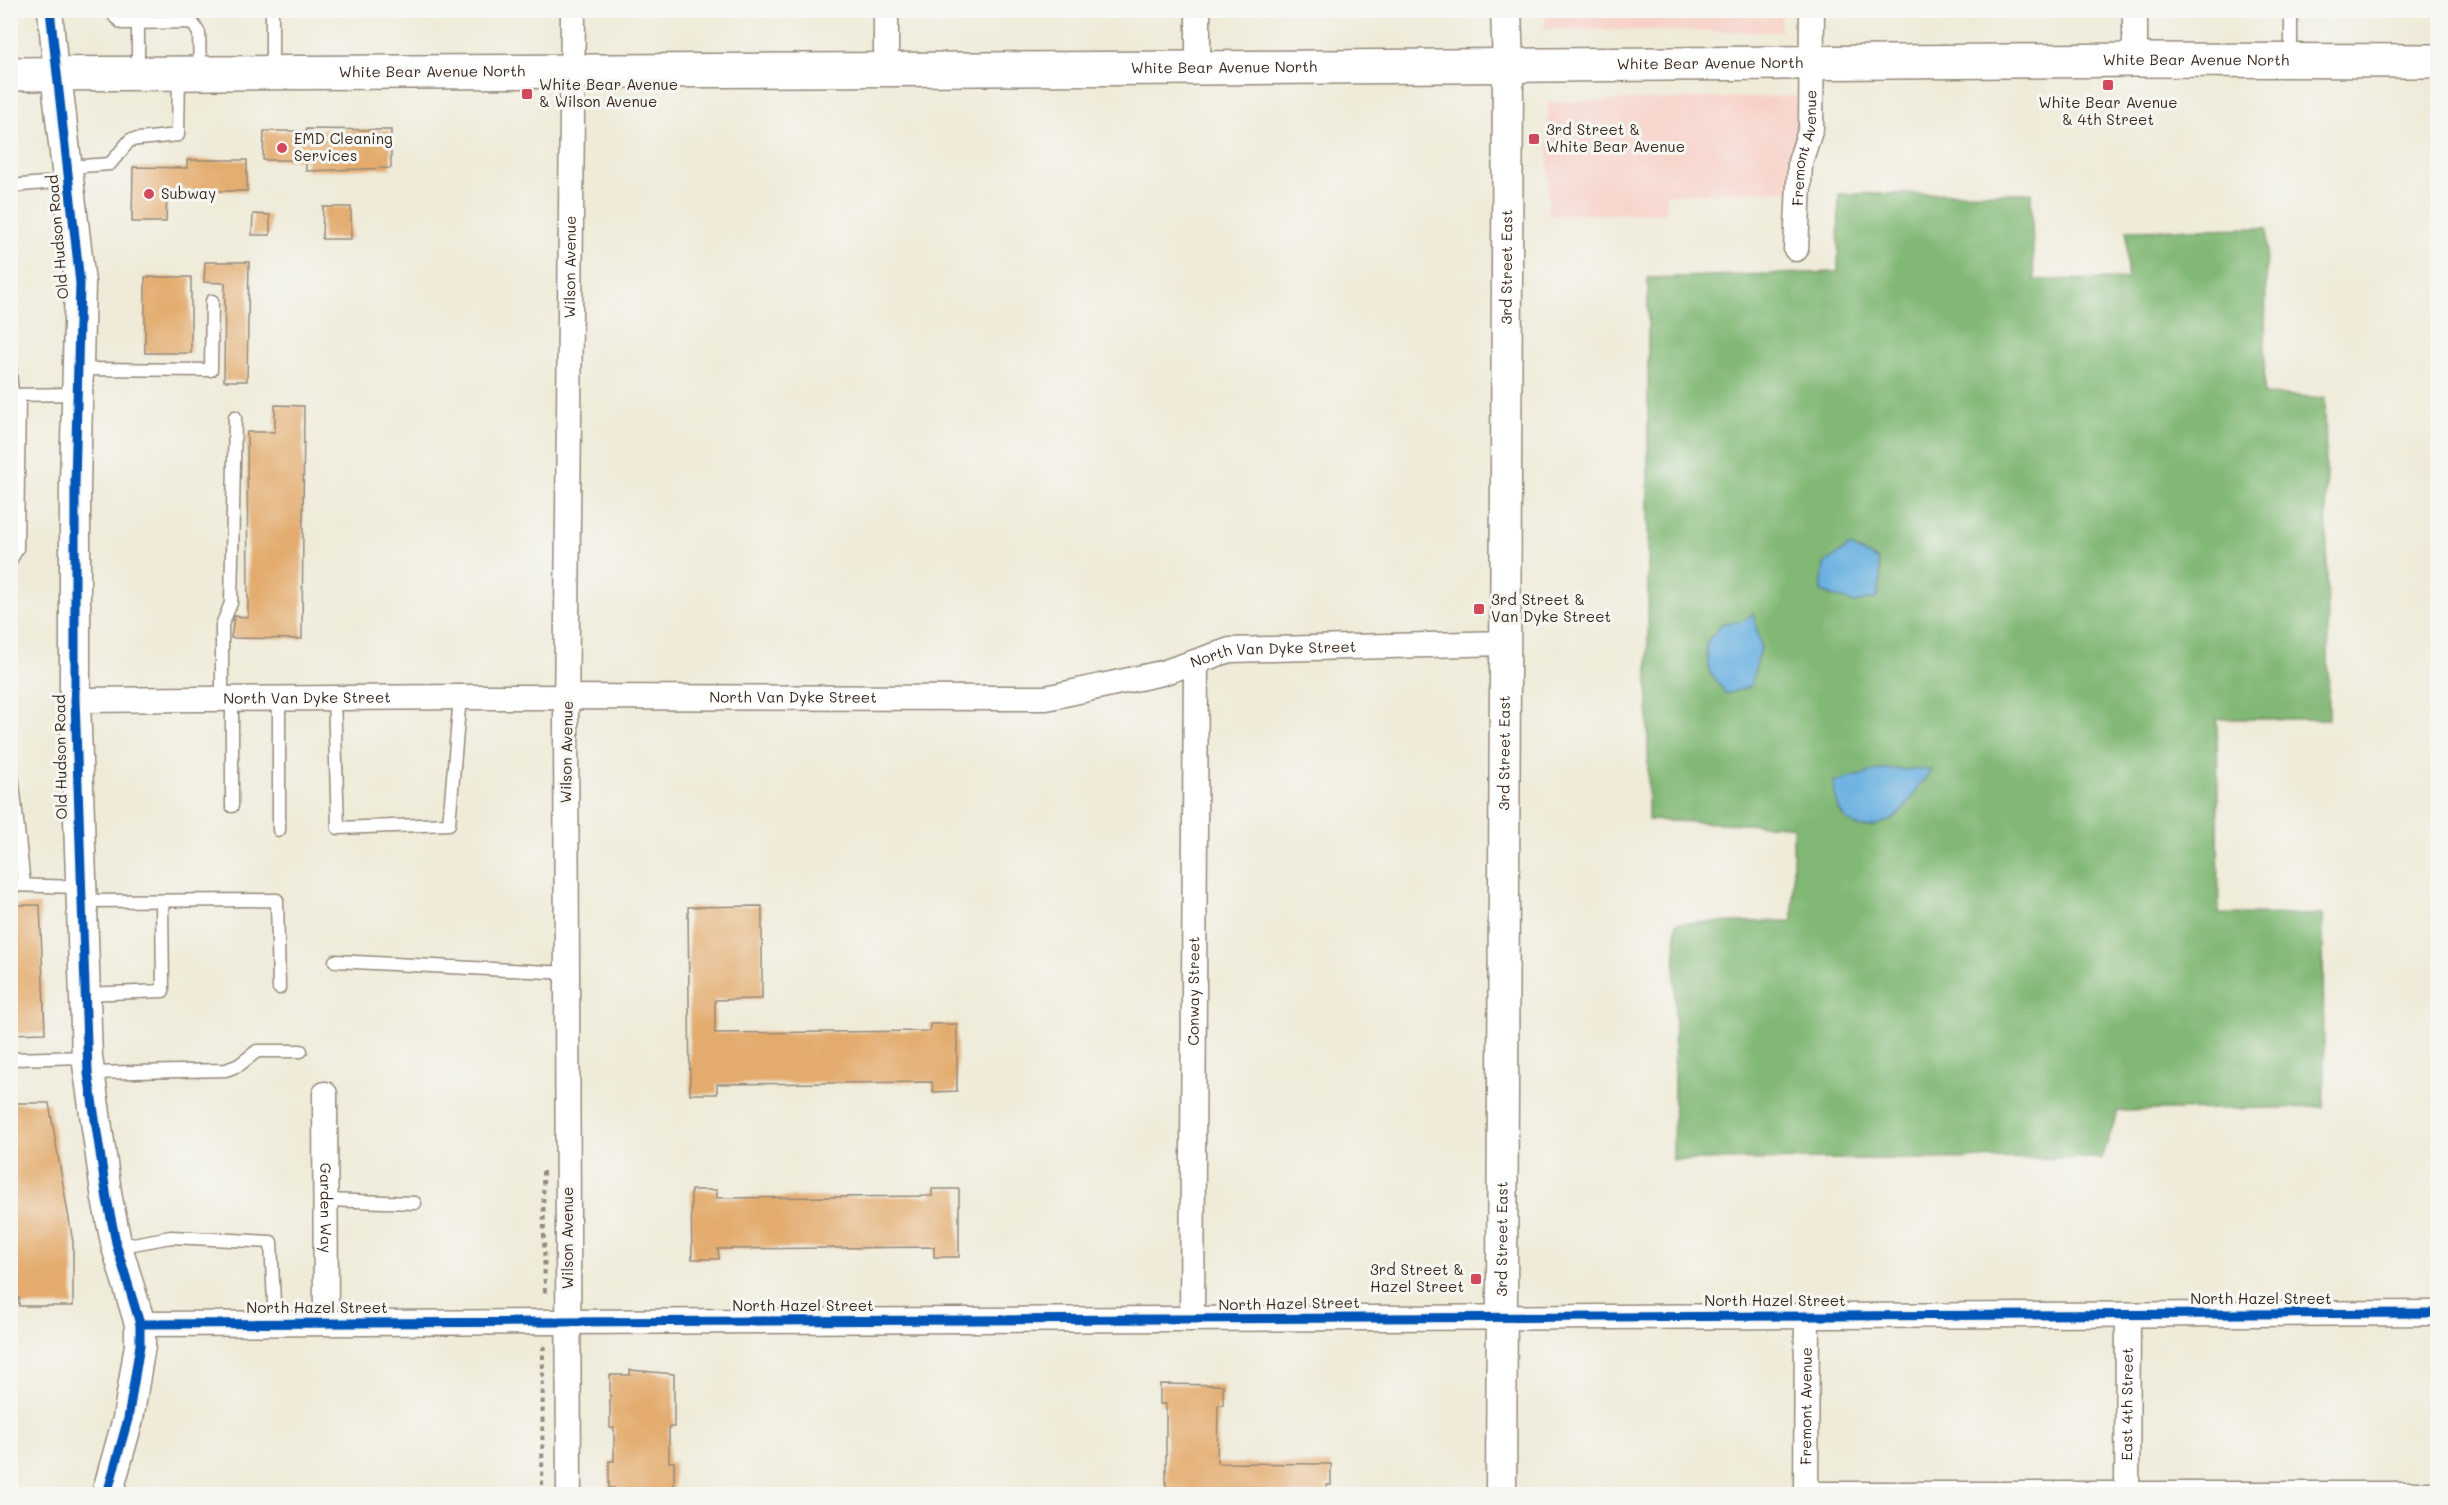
<svg xmlns="http://www.w3.org/2000/svg" width="2448" height="1505" viewBox="0 0 2448 1505" font-family="Mali,sans-serif">
<style>
.built{fill:#f7d1c8}
.forest{fill:#81b875;stroke:#5e714a;stroke-width:1.5}
.water{fill:#69b0e0;stroke:#526d7f;stroke-width:1.5}
.building{fill:#e3ab6d}
.lines{fill:none;stroke-linecap:round;stroke-linejoin:round}
.service-casing{stroke:#958a7b;stroke-width:15}
.minor-casing{stroke:#958a7b;stroke-width:27}
.tertiary-casing{stroke:#958a7b;stroke-width:33}
.secondary-casing{stroke:#958a7b;stroke-width:36}
.path{stroke:#958a7b;stroke-width:4;stroke-dasharray:4.5 4.5;stroke-linecap:butt}
.service{stroke:#fff;stroke-width:12}
.minor{stroke:#fff;stroke-width:24}
.tertiary{stroke:#fff;stroke-width:30}
.secondary{stroke:#fff;stroke-width:33}
.cycleway-casing{stroke:#f6f6f2;stroke-width:13}
.cycleway{stroke:#0057b8;stroke-width:9}
.poi-dot{fill:#d1495b;stroke:#f6f6f2;stroke-width:2}
.labels{text-anchor:middle;stroke-width:6;stroke-linejoin:round;paint-order:stroke}
.street-label{font-size:15px;fill:#3b2a1e;stroke:#f6f6f2}
.poi-label{font-size:15px;fill:#3b2a1e;stroke:#f6f6f2;text-anchor:start}
</style>
<rect width="100%" height="100%" fill="#f6f6f2"/>
<filter id="ink" filterUnits="userSpaceOnUse"><feTurbulence type="fractalNoise" baseFrequency=".0167" numOctaves="2"/><feDisplacementMap in="SourceGraphic" scale="12" xChannelSelector="R" yChannelSelector="G"/><feConvolveMatrix kernelMatrix="1 2 1 2 8 2 1 2 1" color-interpolation-filters="sRGB"/></filter>
<filter id="wash" filterUnits="userSpaceOnUse"><feTurbulence type="fractalNoise" baseFrequency=".008" numOctaves="4" result="noise"/><feDisplacementMap in="SourceGraphic" scale="24" xChannelSelector="R" yChannelSelector="G"/><feGaussianBlur stdDeviation="1.35" result="paint"/><feColorMatrix in="noise" values="0 0 0 0 0 0 0 0 0 0 0 0 0 0 0 0 0 1.4 0 .05"/><feComposite in="paint" operator="in"/></filter>
<g filter="url(#wash)">
<rect width="100%" height="100%" fill="#efebd8"/>
<g class="built">
<path d="M1545 11H1781V32L1545 29Z"/>
<path d="M1798 96 1797 191 1667 194 1666 213 1548 215V102Z"/>
</g>
<path class="forest" d="M2031 193 2034 280 2127 279V230L2267 228 2264 394 2325 398 2329 719H2217L2219 914 2323 915 2324 1107 2118 1111 2102 1158 1673 1160 1676 923 1793 921V826L1648 820V278L1838 272 1839 194Z"/>
<g class="water">
<path d="M1850 546 1878 560 1881 579 1877 598 1855 603 1821 592 1824 564Z"/>
<path d="M1753 613 1761 648 1750 687 1726 694 1709 671 1706 643 1723 623 1742 622Z"/>
<path d="M1884 769 1932 770C1920 781 1916 793 1907 805 1895 822 1862 837 1845 818 1837 810 1835 793 1833 782Z"/>
</g>
<g id="blocks">
<g class="building">
<path d="M306 129 391 130V168L306 171V160H263L264 131H306Z"/>
<path d="M187 160H247V191H167L166 222H132L133 167 187 168Z"/>
<path d="M323 207H351V239H322Z"/>
<path d="M253 214 270 215V235H252Z"/>
<path d="M205 262H249L247 381H224L225 283 204 282Z"/>
<rect x="145" y="277" width="46" height="76"/>
<path d="M275 405 304 406 302 639 231 638 234 616 248 617 247 432H275Z"/>
<path d="M10 905H40L45 1033 10 1034Z"/>
<path d="M762 906V999L715 1000V1033L930 1031V1024H957V1091L933 1092 932 1082 717 1084V1094H690L688 907Z"/>
<path d="M10 1103H49L73 1242V1306H19V1298H10Z"/>
<path d="M932 1189H959V1257H934V1247L718 1249 719 1259H692L691 1190H717V1198L932 1196Z"/>
<path d="M630 1370 674 1374V1427H669V1462H674V1489H670V1494H614V1488H609V1461H614V1428H610V1375H630Z"/>
<path d="M1160 1384 1223 1385V1405H1218L1217 1463 1331 1464V1485H1327V1494H1166V1404H1160Z"/>
</g>
</g>
</g>
<g filter="url(#ink)">
<use href="#blocks" fill-opacity="0" stroke="#958a7b" stroke-width="1.5"/>
<g class="lines">
<defs>
<g id="service">
<path d="M115 10V17L122 23 192 22 199 33 200 71"/>
<path d="M2291 60V10"/>
<path d="M272 71V10"/>
<path d="M138 73V24"/>
<path d="M67 167 110 164 130 140 178 135 179 73"/>
<path d="M10 186 67 181"/>
<path d="M10 369 12 395 77 394"/>
<path d="M78 369 211 370 212 301"/>
<path d="M10 561 17 549 19 395"/>
<path d="M334 697 338 828 449 824 460 697"/>
<path d="M232 699V806"/>
<path d="M222 700V625L231 603 235 417"/>
<path d="M10 756 24 885"/>
<path d="M279 830V699"/>
<path d="M10 885 79 887"/>
<path d="M81 901 277 900 279 988"/>
<path d="M335 961 568 973"/>
<path d="M84 994 163 991 162 901"/>
<path d="M10 1059 87 1057"/>
<path d="M89 1073 226 1070 239 1065 257 1051H301"/>
<path d="M325 1200 415 1203"/>
<path d="M117 1247 171 1237 271 1242 275 1323"/>
<path d="M1806 1488H2438"/>
</g>
<g id="minor">
<path d="M50 10 56 74"/>
<path d="M1198 10V68"/>
<path d="M2135 10V60"/>
<path d="M886 69V10"/>
<path id="s1" d="M1796 249 1800 162 1811 128 1812 10"/>
<path id="s2" d="M75 700 460 697 1046 698 1162 673 1230 650 1506 643"/>
<path id="s3" d="M325 1094 326 1322"/>
<path id="s4" d="M1192 1319 1196 662"/>
<path d="M140 1324 2438 1313"/>
<path id="s5" d="M569 1494 566 720 573 10"/>
<path id="s6" d="M1806 1494 1807 1316"/>
<path id="s7" d="M2127 1494 2128 1315"/>
</g>
<g id="tertiary">
<path d="M56 74 80 283 75 484V700L87 1057 107 1199 117 1247 140 1324V1345L128 1419 107 1494"/>
<path id="s8" d="M1501 1494 1508 65 1506 10"/>
</g>
<g id="secondary">
<path id="s9" d="M10 74 1198 68 2135 60 2438 61"/>
</g>
</defs>
<use href="#service" class="service-casing"/>
<use href="#minor" class="minor-casing"/>
<use href="#tertiary" class="tertiary-casing"/>
<use href="#secondary" class="secondary-casing"/>
<g class="path">
<path d="M543 1171 545 1297"/>
<path d="M542 1494 543 1349 546 1346"/>
</g>
<use href="#service" class="service"/>
<use href="#minor" class="minor"/>
<use href="#tertiary" class="tertiary"/>
<use href="#secondary" class="secondary"/>
<defs>
<g id="cycleway">
<path d="M50 10 80 283 75 484V700L88 1073 107 1199 117 1247 140 1324V1345L128 1419 107 1494"/>
<path d="M140 1324 2438 1313"/>
</g>
</defs>
<use href="#cycleway" class="cycleway-casing"/>
<use href="#cycleway" class="cycleway"/>
</g>
</g>
<g class="poi-dot">
<rect x="2102" y="79" width="12" height="12" rx="3"/>
<rect x="521" y="88" width="12" height="12" rx="3"/>
<rect x="1528" y="133" width="12" height="12" rx="3"/>
<circle cx="282" cy="148" r="6"/>
<circle cx="149" cy="194" r="6"/>
<rect x="1473" y="603" width="12" height="12" rx="3"/>
<rect x="1470" y="1273" width="12" height="12" rx="3"/>
</g>
<g class="labels">
<g class="street-label">
<text dy="5" stroke="none"><textPath href="#s9" startOffset="2186">White Bear Avenue North</textPath></text>
<text dy="5" stroke="none"><textPath href="#s9" startOffset="1700">White Bear Avenue North</textPath></text>
<text dy="5" stroke="none"><textPath href="#s9" startOffset="1214">White Bear Avenue North</textPath></text>
<text dy="5" stroke="none"><textPath href="#s9" startOffset="422">White Bear Avenue North</textPath></text>
<text dy="5" stroke="none"><textPath href="#s1" startOffset="102">Fremont Avenue</textPath></text>
<text transform="translate(58 237) rotate(-95)" y="5">Old Hudson Road</text>
<text dy="5" stroke="none"><textPath href="#s8" startOffset="1227">3rd Street East</textPath></text>
<text dy="5" stroke="none"><textPath href="#s5" startOffset="1227">Wilson Avenue</textPath></text>
<text dy="5" stroke="none"><textPath href="#s2" startOffset="1204">North Van Dyke Street</textPath></text>
<text dy="5" stroke="none"><textPath href="#s2" startOffset="232">North Van Dyke Street</textPath></text>
<text dy="5" stroke="none"><textPath href="#s2" startOffset="718">North Van Dyke Street</textPath></text>
<text transform="translate(567 752) rotate(-89)" y="5">Wilson Avenue</text>
<text dy="5" stroke="none"><textPath href="#s8" startOffset="741">3rd Street East</textPath></text>
<text transform="translate(61 757) rotate(-91)" y="5">Old Hudson Road</text>
<text dy="5" stroke="none"><textPath href="#s4" startOffset="328">Conway Street</textPath></text>
<text dy="5" stroke="none"><textPath href="#s3" startOffset="114">Garden Way</textPath></text>
<text transform="translate(568 1238) rotate(-90)" y="5">Wilson Avenue</text>
<text dy="5" stroke="none"><textPath href="#s8" startOffset="255">3rd Street East</textPath></text>
<text x="2261" y="1304">North Hazel Street</text>
<text x="1775" y="1306">North Hazel Street</text>
<text transform="translate(1289 1304) rotate(-1)" y="5">North Hazel Street</text>
<text x="803" y="1311">North Hazel Street</text>
<text x="317" y="1313">North Hazel Street</text>
<text dy="5" stroke="none"><textPath href="#s6" startOffset="88">Fremont Avenue</textPath></text>
<text dy="5" stroke="none"><textPath href="#s7" startOffset="90">East 4th Street</textPath></text>
</g>
<g class="poi-label">
<text x="539" y="90">White Bear Avenue<tspan x="539" dy="17">&amp; Wilson Avenue</tspan></text>
<text x="2108" y="108" text-anchor="middle">White Bear Avenue<tspan x="2108" dy="17">&amp; 4th Street</tspan></text>
<text x="1546" y="135">3rd Street &amp;<tspan x="1546" dy="17">White Bear Avenue</tspan></text>
<text x="294" y="144">EMD Cleaning<tspan x="294" dy="17">Services</tspan></text>
<text x="161" y="199">Subway</text>
<text x="1491" y="605">3rd Street &amp;<tspan x="1491" dy="17">Van Dyke Street</tspan></text>
<text x="1464" y="1275" text-anchor="end">3rd Street &amp;<tspan x="1464" dy="17">Hazel Street</tspan></text>
</g>
</g>
<rect width="2448" height="1505" fill="none" stroke="#f6f6f2" stroke-width="36"/>
</svg>
